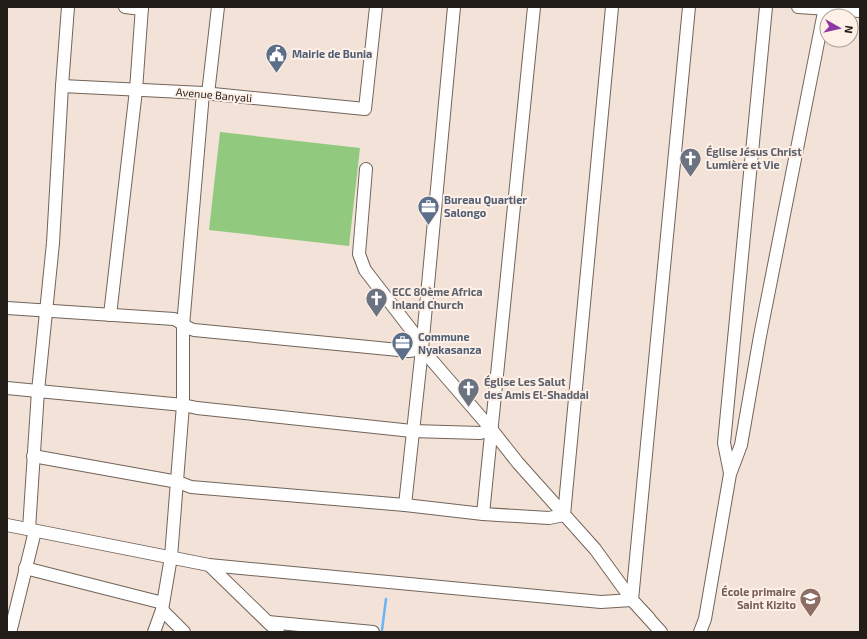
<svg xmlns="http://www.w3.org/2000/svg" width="867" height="639" viewBox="0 0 867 639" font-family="'Exo 2',sans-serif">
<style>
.green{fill:#91ca7f}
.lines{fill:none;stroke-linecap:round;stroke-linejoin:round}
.stream{stroke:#6ab5f5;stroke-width:2.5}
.minor-casing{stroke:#72645a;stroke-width:14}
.minor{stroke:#fff;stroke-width:12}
.labels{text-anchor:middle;stroke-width:4;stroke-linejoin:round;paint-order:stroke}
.service-label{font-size:11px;font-weight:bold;fill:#4e5e75;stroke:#fef0e7;text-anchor:start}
.street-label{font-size:11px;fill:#231d19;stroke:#fef0e7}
.worship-label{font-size:11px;font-weight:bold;fill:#5b616d;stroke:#fef0e7;text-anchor:start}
.education-label{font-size:11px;font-weight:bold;fill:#785e54;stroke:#fef0e7;text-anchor:end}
</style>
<rect width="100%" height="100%" fill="#f3e2d7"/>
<path class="green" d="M220 132 360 148 349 246 209 230Z"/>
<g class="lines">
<path class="stream" d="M382 630 386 599"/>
<defs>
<g id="minor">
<path d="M125 7 142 9"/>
<path d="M798 7 860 11"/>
<path d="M62 86 203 93 365 109 376 7"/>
<path d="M208 94 218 7"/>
<path d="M366 169 359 254 365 270 416 336 422 349 492 430 518 463 595 549 632 600 661 632"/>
<path d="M7 308 174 319C181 322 186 328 194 330L409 351 422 349"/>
<path d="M110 315 136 90 142 7"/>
<path d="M7 388 183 405 197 408 412 431 480 433 492 430"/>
<path d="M33 456 178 482 191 487 405 505 483 514 549 518 564 515"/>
<path d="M730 473 724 443 766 7"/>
<path d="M405 505 422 349 454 7"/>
<path d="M483 514 534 7"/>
<path d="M564 515 612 7"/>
<path d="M7 525 209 565 601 602 632 600"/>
<path d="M29 529 38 391 53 243 62 86 68 7"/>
<path d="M209 565 278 632"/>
<path d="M25 568 163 603"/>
<path d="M162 610 184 632"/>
<path d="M649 618 632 600 689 7"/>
<path d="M268 622 373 632"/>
<path d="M11 629 35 531"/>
<path d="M154 632 162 610 171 557 183 405V326L203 93"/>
<path d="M700 632 705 619 730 474 741 445 760 336 825 7"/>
</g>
</defs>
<use href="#minor" class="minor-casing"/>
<use href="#minor" class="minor"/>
</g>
<defs>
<symbol id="civic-pin" viewBox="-11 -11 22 30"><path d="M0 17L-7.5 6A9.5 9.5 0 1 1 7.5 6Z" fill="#5c6f8a" stroke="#fef0e7"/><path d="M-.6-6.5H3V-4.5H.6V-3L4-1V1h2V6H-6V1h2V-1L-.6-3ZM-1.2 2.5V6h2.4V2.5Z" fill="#fff"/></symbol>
<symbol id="church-pin" viewBox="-11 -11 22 30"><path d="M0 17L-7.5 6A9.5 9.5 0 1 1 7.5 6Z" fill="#6b7280" stroke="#fef0e7"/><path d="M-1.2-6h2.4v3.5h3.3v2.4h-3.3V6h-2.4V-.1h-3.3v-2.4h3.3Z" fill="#fff"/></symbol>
<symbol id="office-pin" viewBox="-11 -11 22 30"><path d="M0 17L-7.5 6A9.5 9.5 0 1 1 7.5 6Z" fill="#5c6f8a" stroke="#fef0e7"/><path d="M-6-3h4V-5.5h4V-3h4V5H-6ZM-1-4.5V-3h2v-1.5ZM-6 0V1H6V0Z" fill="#fff"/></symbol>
<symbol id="school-pin" viewBox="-11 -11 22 30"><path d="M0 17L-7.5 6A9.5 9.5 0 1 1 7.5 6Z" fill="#8d6e63" stroke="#fef0e7"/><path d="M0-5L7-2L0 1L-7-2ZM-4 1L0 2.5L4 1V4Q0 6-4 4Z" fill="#fff"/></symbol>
</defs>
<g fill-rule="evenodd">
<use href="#civic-pin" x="264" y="42" width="25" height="34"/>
<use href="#church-pin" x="678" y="146" width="25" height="34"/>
<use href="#office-pin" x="416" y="194" width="25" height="34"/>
<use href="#church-pin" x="364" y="286" width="25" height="34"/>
<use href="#office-pin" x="390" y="330" width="25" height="34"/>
<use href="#church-pin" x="456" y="376" width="25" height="34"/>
<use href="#school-pin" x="798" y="586" width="25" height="34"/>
</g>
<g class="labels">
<g class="service-label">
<text x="292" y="58">Mairie de Bunia</text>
<text x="444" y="204">Bureau Quartier<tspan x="444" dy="13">Salongo</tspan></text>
<text x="418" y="341">Commune<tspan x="418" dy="13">Nyakasanza</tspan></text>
</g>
<g class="street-label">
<text transform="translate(214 95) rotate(5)" y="4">Avenue Banyali</text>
</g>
<g class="worship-label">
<text x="706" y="156">Église Jésus Christ<tspan x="706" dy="13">Lumière et Vie</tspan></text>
<text x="392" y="296">ECC 80ème Africa<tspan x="392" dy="13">Inland Church</tspan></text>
<text x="484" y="386">Église Les Salut<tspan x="484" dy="13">des Amis El-Shaddai</tspan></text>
</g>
<g class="education-label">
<text x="796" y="596">École primaire<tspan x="796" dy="13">Saint Kizito</tspan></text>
</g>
</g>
<rect width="867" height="639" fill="none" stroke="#231d19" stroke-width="16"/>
<g transform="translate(839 28) rotate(98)"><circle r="19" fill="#fef0e7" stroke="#a69c95"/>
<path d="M0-3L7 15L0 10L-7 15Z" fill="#8f38a5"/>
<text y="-6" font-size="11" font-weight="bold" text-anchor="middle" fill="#231d19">N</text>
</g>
</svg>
